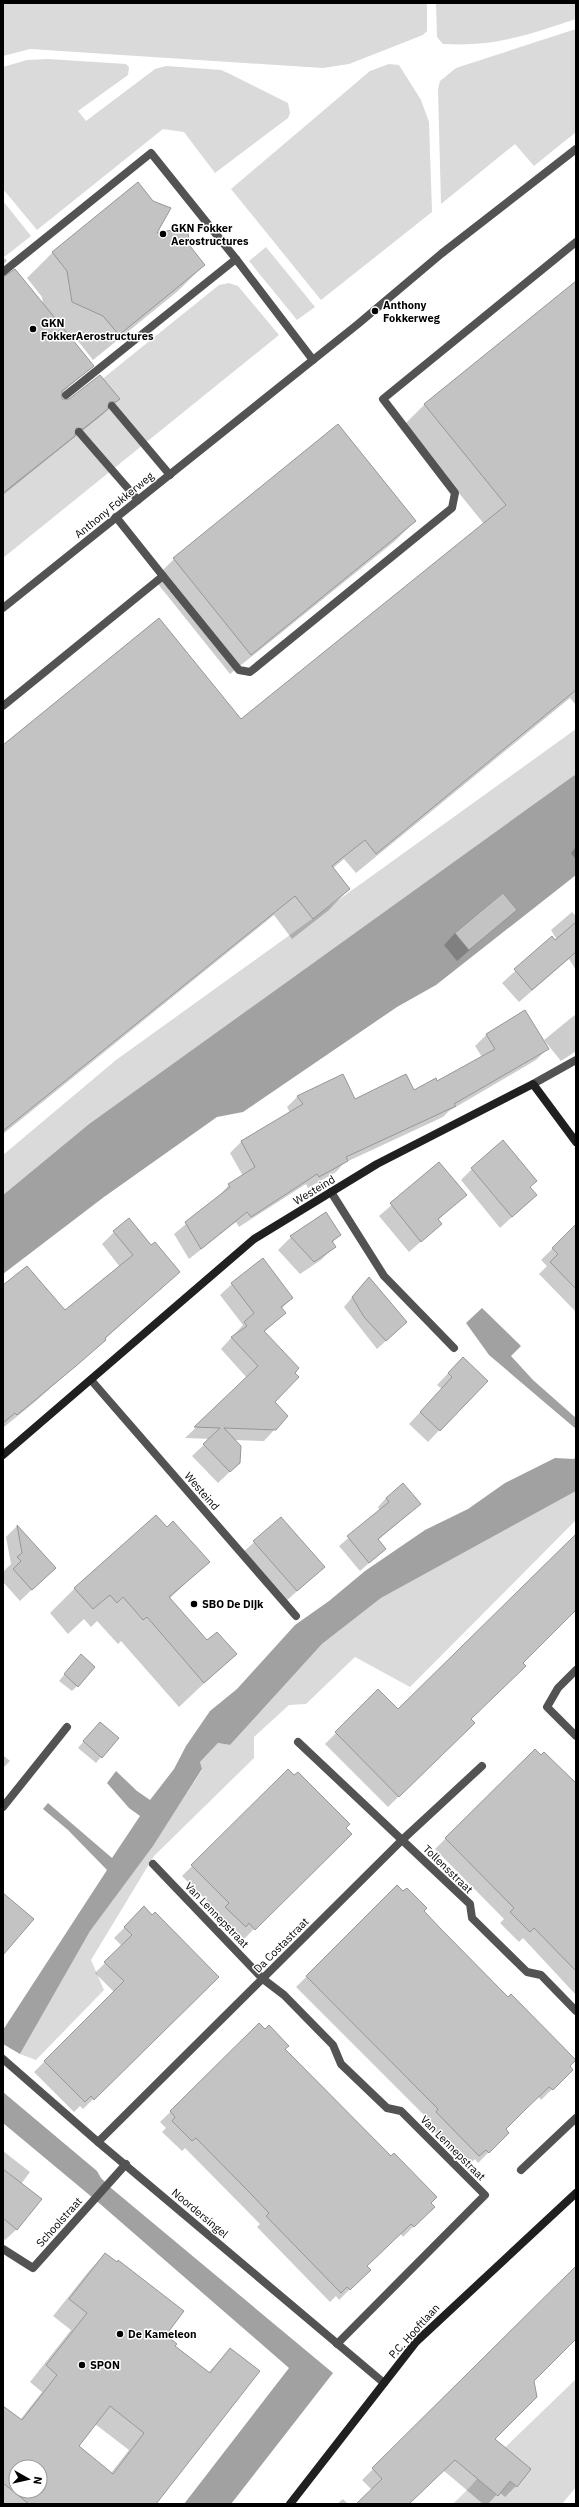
<svg xmlns="http://www.w3.org/2000/svg" width="579" height="2507" viewBox="0 0 579 2507" font-family="'IBM Plex Sans',sans-serif">
<style>
.green{fill:#dadada}
.water{fill:#a1a1a1}
.shadow{fill:#0003;fill-rule:evenodd}
.building{fill:#c3c3c3;stroke:#979797;fill-rule:evenodd}
.lines{fill:none;stroke-linecap:round;stroke-linejoin:round}
.lane{stroke:#535353;stroke-width:8}
.street{stroke:#535353;stroke-width:8}
.secondary{stroke:#202020;stroke-width:8}
.poi-dot{fill:#000;stroke:#fff;stroke-width:1.5}
.labels{text-anchor:middle;stroke-width:3;stroke-linejoin:round;paint-order:stroke}
.poi-label{font-size:11px;font-weight:bold;fill:#000;stroke:#fff;text-anchor:start}
.street-label{font-size:11px;fill:#000;stroke:#fff}
</style>
<rect width="100%" height="100%" fill="#fff"/>
<g class="green">
<path d="M3 3H427V31L423 35 349 64 323 68 30 49 3 56Z"/>
<path d="M436 3H576V19C528 35 494 47 443 44L437 37Z"/>
<path d="M576 29V132L534 166 515 144 441 204 438 89 440 81 456 68Z"/>
<path d="M48 59 126 64 129 67 128 75 78 111 86 121 155 69 166 66 221 70 230 74 288 103 290 113 288 118 215 173 184 132 163 129 37 230 3 189V67L27 60Z"/>
<path d="M389 64 399 65 421 100 429 122 432 212 321 300 231 189 370 71Z"/>
<path d="M3 201 31 236 3 258Z"/>
<path d="M266 247 315 307 297 320 249 261Z"/>
<path d="M229 283 238 286 279 335 3 558V459L219 285Z"/>
<path d="M576 729V774L89 1124 3 1195V1155L116 1060Z"/>
<path d="M576 1491V1520L410 1687 355 1657 306 1704 289 1705 254 1737V1758L154 1856 91 1960 104 1990 36 2060 20 2054 90 1930 153 1845 202 1770 200 1762 218 1743 230 1745 322 1644 381 1598Z"/>
<path d="M576 2379V2487L562 2504H453L471 2486 497 2455Z"/>
</g>
<g class="water">
<path d="M576 774V875L436 985 397 1007 243 1112 217 1117 104 1197 3 1274V1195L89 1124Z"/>
<path d="M482 1308 521 1346 511 1356 533 1380 576 1418V1429L489 1355 466 1323Z"/>
<path d="M576 1456V1491L381 1598 322 1644 230 1745 218 1743 200 1762 202 1769 153 1846 90 1931 20 2054 3 2044V2030L107 1870 68 1830 43 1809 48 1803 112 1858 140 1816 129 1808 107 1783 116 1771 137 1791 150 1800 174 1769 186 1746 210 1711 237 1689 295 1625 329 1601 365 1571 425 1530 468 1509 505 1483 555 1458 574 1459Z"/>
<path d="M3 2092 97 2171 101 2178 111 2188 333 2373 231 2504H184L289 2368 99 2203 3 2123Z"/>
</g>
<g class="shadow">
<path d="M138 184 155 235 189 246 204 265 178 291 93 360 78 341 69 337 92 366 61 394V400L119 399 102 415 3 495V278L43 305 42 297 27 278 52 253Z"/>
<path d="M5 258 7 261 3 265V260Z"/>
<path d="M576 282V705L570 698 356 873 344 859 332 869 349 889 329 910 292 939 274 915 3 1134V746L241 721 484 524 404 425 424 405Z"/>
<path d="M415 521 395 541 230 674 154 579 174 559Z"/>
<path d="M576 847V860L571 853Z"/>
<path d="M516 910 457 961 444 945 455 933Z"/>
<path d="M572 912 576 916V970L569 959 519 1002 502 983 552 938 555 941 557 940 551 930Z"/>
<path d="M525 1012 547 1049 536 1060 449 1111 443 1117 344 1163 336 1172 308 1188 306 1184 239 1227 236 1222 189 1259 174 1234 218 1197 229 1185 243 1176 230 1153 241 1142 290 1113 287 1107 298 1096 355 1100 413 1091 437 1082 482 1057 475 1046 486 1035Z"/>
<path d="M576 1014V1051L561 1061 544 1040Z"/>
<path d="M439 1164 465 1195 438 1220 441 1224 409 1252 379 1216Z"/>
<path d="M472 1169 529 1187 536 1195 500 1228 461 1180Z"/>
<path d="M576 1225V1312L539 1274 547 1266 541 1260Z"/>
<path d="M114 1232 166 1284 36 1401 4 1427 3 1283 65 1312 120 1267 102 1244Z"/>
<path d="M340 1235 332 1243 334 1247 321 1260 300 1274 278 1250 291 1237Z"/>
<path d="M232 1284 292 1298 281 1309 285 1313 264 1332 275 1429 264 1441 234 1440 239 1463 218 1483 192 1456 210 1439 185 1438 247 1378 221 1349 243 1325 220 1295Z"/>
<path d="M360 1288 397 1331 377 1349 344 1307Z"/>
<path d="M451 1370 486 1381 428 1442 409 1424 442 1389 437 1385Z"/>
<path d="M386 1498 420 1504 378 1540 385 1549 360 1571 339 1546 380 1511 378 1507Z"/>
<path d="M281 1518 324 1567 285 1602 242 1553Z"/>
<path d="M17 1526 54 1568 20 1601 3 1582V1572L11 1564 6 1537Z"/>
<path d="M576 1534V1609L521 1663 470 1719 473 1723 388 1807 325 1744 378 1691 398 1711Z"/>
<path d="M208 1562 169 1599 207 1642 235 1654 179 1707 121 1641 118 1644 97 1621 91 1627 84 1619 68 1634 50 1613 75 1588Z"/>
<path d="M75 1661 77 1686 72 1691 59 1681Z"/>
<path d="M94 1729 101 1757 96 1763 78 1748Z"/>
<path d="M535 1750 576 1792V1995L523 1938 519 1942 500 1923 504 1919 435 1849Z"/>
<path d="M3 1755 10 1761 3 1768Z"/>
<path d="M288 1771 350 1834 244 1939 239 1933 235 1937 216 1918 220 1914 182 1876Z"/>
<path d="M397 1887 572 2070 541 2100 538 2096 505 2129 508 2133 478 2163 475 2159 468 2165 426 2123 429 2120 296 1987Z"/>
<path d="M144 1908 217 1977 83 2109 80 2106 74 2112 34 2072 114 1992 95 1973 122 1946 114 1938Z"/>
<path d="M259 2024 433 2207 403 2237 400 2233 366 2266 369 2270 339 2300 336 2296 330 2302 257 2227 260 2224 185 2148 182 2151 162 2132 166 2128 160 2122Z"/>
<path d="M3 2151 30 2172 21 2184 17 2229 5 2240 3 2238Z"/>
<path d="M105 2254 164 2335 174 2346 208 2373 230 2349 155 2504H3V2419L20 2420 42 2392 30 2382 71 2330 53 2316 89 2271ZM95 2424 129 2450 111 2473 77 2446ZM16 2467H40V2491H16Z"/>
<path d="M576 2268V2338L533 2381 494 2439 530 2469 516 2486 505 2497 499 2492 488 2504H483L443 2470 408 2504H358L372 2490 362 2480Z"/>
<path d="M343 2499 348 2504H337Z"/>
</g>
<g class="building">
<path d="M138 182 153 201 171 208 157 233 187 227 190 246 205 265 119 335 103 316 72 302 67 271 52 252Z"/>
<path d="M15 269 94 366 62 391V399H69L100 375 120 399 116 402H109L108 409 83 429 76 428 75 436 3 493V277Z"/>
<path d="M576 281V690L376 854 365 840 332 866 350 889 313 919 295 896 3 1131V745L159 618 241 719 506 505 424 404Z"/>
<path d="M338 424 416 521 251 655 173 558Z"/>
<path d="M503 893 517 910 469 950 455 933Z"/>
<path d="M576 922V952L532 990 514 969 552 936 555 940Z"/>
<path d="M525 1010 549 1049 454 1104 456 1106 346 1157 348 1161 319 1177 317 1174 251 1217 247 1212 201 1249 185 1222 230 1187 228 1184 255 1167 241 1141 303 1104 297 1096 343 1074 355 1099 406 1074 414 1090 436 1078 437 1081 495 1049 486 1034Z"/>
<path d="M503 1140 537 1181 530 1187 537 1195 512 1217 471 1168Z"/>
<path d="M439 1162 467 1195 438 1219 442 1224 421 1242 390 1203Z"/>
<path d="M326 1212 341 1235 332 1241 336 1247 314 1262 290 1236Z"/>
<path d="M129 1218 151 1245 155 1242 180 1272 105 1338 106 1340 76 1366 17 1415 15 1413 3 1423V1285L27 1266 65 1310 133 1255 113 1231Z"/>
<path d="M576 1224V1289L550 1262 558 1254 552 1248Z"/>
<path d="M263 1258 293 1298 281 1307 286 1313 264 1331 299 1368 295 1373 299 1377 275 1402 288 1416 276 1430 224 1428 241 1446 240 1463 230 1472 203 1444 220 1428 194 1427 258 1366 231 1337 247 1326 244 1322 254 1313 231 1283Z"/>
<path d="M369 1277 407 1322 386 1341 364 1317 352 1297Z"/>
<path d="M463 1357 488 1381 440 1431 420 1412 452 1377 448 1373Z"/>
<path d="M403 1483 421 1504 378 1539 386 1549 369 1563 347 1536 389 1502 386 1498Z"/>
<path d="M156 1515 167 1527 173 1521 210 1562 169 1597 207 1640 217 1632 237 1654 204 1683 147 1617 143 1620 123 1597 117 1603 110 1595 93 1609 74 1588Z"/>
<path d="M281 1517 325 1567 297 1591 253 1541Z"/>
<path d="M17 1525 56 1568 32 1590 13 1569 21 1561 17 1557 22 1553Z"/>
<path d="M576 1534V1610L523 1663 526 1666 471 1719 475 1723 399 1797 335 1732 378 1689 398 1709Z"/>
<path d="M81 1654 95 1667 78 1687 64 1674Z"/>
<path d="M100 1722 119 1738 102 1758 83 1741Z"/>
<path d="M535 1749 541 1755 544 1752 576 1783V1971L534 1928 530 1932 510 1912 514 1908 445 1838Z"/>
<path d="M288 1769 294 1775 298 1772 350 1824 346 1828 352 1834 255 1930 249 1923 246 1927 225 1907 229 1903 191 1865Z"/>
<path d="M397 1885 403 1891 407 1888 427 1908 424 1911 442 1930 508 1997 511 1994 576 2060 570 2066 573 2070 553 2090 549 2087 527 2108 506 2129 509 2133 489 2153 486 2150 479 2156 436 2112 438 2109 306 1976Z"/>
<path d="M3 1893 34 1919 3 1955Z"/>
<path d="M144 1906 152 1915 155 1912 219 1977 94 2100 91 2096 85 2102 44 2061 124 1981 104 1962 132 1935 124 1927Z"/>
<path d="M259 2023 265 2029 269 2025 289 2046 285 2049 391 2156 394 2153 437 2197 431 2203 435 2207 414 2227 411 2224 367 2266 371 2270 350 2290 347 2287 341 2293 266 2216 269 2213 251 2194 196 2138 192 2141 172 2121 175 2117 170 2111Z"/>
<path d="M3 2169 42 2199 17 2230 3 2218Z"/>
<path d="M105 2253 117 2262 118 2260 184 2311 166 2335 177 2344 175 2346 210 2373 230 2348 260 2371 156 2504H29L3 2483V2406L22 2420 57 2375 46 2365 87 2313 69 2299ZM110 2406 144 2433 113 2474 79 2446ZM16 2467H40V2491H16Z"/>
<path d="M576 2266V2339L534 2381 537 2397 495 2439 531 2469 517 2487 510 2481 498 2496 455 2460 409 2504H356L382 2479 372 2468Z"/>
</g>
<g class="lines">
<g class="lane">
<path d="M3 272 151 153 236 259 313 360"/>
<path d="M66 395 236 259"/>
<path d="M112 406 170 475"/>
<path d="M79 432 138 500"/>
<path d="M116 517 163 576"/>
<path d="M3 706 163 576 239 670 250 672 452 508 455 493 383 399 576 242"/>
<path d="M331 1192 384 1276 454 1348"/>
</g>
<g class="street">
<path d="M3 608 358 324 441 254 576 149"/>
<path d="M533 1084 576 1060"/>
<path d="M91 1380 296 1616"/>
<path d="M576 1670 558 1688 547 1707 576 1736"/>
<path d="M298 1742 470 1904 472 1918 527 1972 541 1975 576 2011"/>
<path d="M3 1807 67 1727"/>
<path d="M153 1864 263 1979 284 1995 333 2045 341 2064 387 2108 401 2111 485 2195 337 2344"/>
<path d="M3 2059 98 2142 384 2383"/>
<path d="M98 2142 401 1841 482 1766"/>
<path d="M521 2170 576 2118"/>
<path d="M3 2249 33 2268 126 2164"/>
</g>
<g class="secondary">
<path d="M3 1455 254 1239 377 1164 533 1084 576 1142"/>
<path d="M290 2504 416 2342 576 2193"/>
</g>
</g>
<g class="poi-dot">
<circle cx="163" cy="234" r="4"/>
<circle cx="375" cy="311" r="4"/>
<circle cx="33" cy="329" r="4"/>
<circle cx="194" cy="1604" r="4"/>
<circle cx="120" cy="2334" r="4"/>
<circle cx="82" cy="2365" r="4"/>
</g>
<g class="labels">
<g class="poi-label">
<text x="171" y="232">GKN Fokker<tspan x="171" dy="13">Aerostructures</tspan></text>
<text x="383" y="309">Anthony<tspan x="383" dy="13">Fokkerweg</tspan></text>
<text x="41" y="327">GKN<tspan x="41" dy="13">FokkerAerostructures</tspan></text>
<text x="202" y="1608">SBO De Dijk</text>
<text x="128" y="2338">De Kameleon</text>
<text x="90" y="2369">SPON</text>
</g>
<g class="street-label">
<text transform="translate(114 505) rotate(-39)" y="4">Anthony Fokkerweg</text>
<text transform="translate(314 1190) rotate(-31)" y="4">Westeind</text>
<text transform="translate(202 1491) rotate(49)" y="4">Westeind</text>
<text transform="translate(448 1869) rotate(44)" y="4">Tollensstraat</text>
<text transform="translate(217 1915) rotate(46)" y="4">Van Lennepstraat</text>
<text transform="translate(281 1945) rotate(-45)" y="4">Da Costastraat</text>
<text transform="translate(453 2148) rotate(45)" y="4">Van Lennepstraat</text>
<text transform="translate(200 2213) rotate(40)" y="4">Noordersingel</text>
<text transform="translate(59 2222) rotate(-48)" y="4">Schoolstraat</text>
<text transform="translate(414 2331) rotate(-48)" y="4">P.C. Hooftlaan</text>
</g>
</g>
<rect width="579" height="2507" fill="none" stroke="#000000" stroke-width="8"/>
<g transform="translate(28 2479) rotate(98)"><circle r="19" fill="#ffffff" stroke="#999999"/>
<path d="M0-3L7 15L0 10L-7 15Z" fill="#000000"/>
<text y="-6" font-size="11" font-weight="bold" text-anchor="middle" fill="#000000">N</text>
</g>
</svg>
